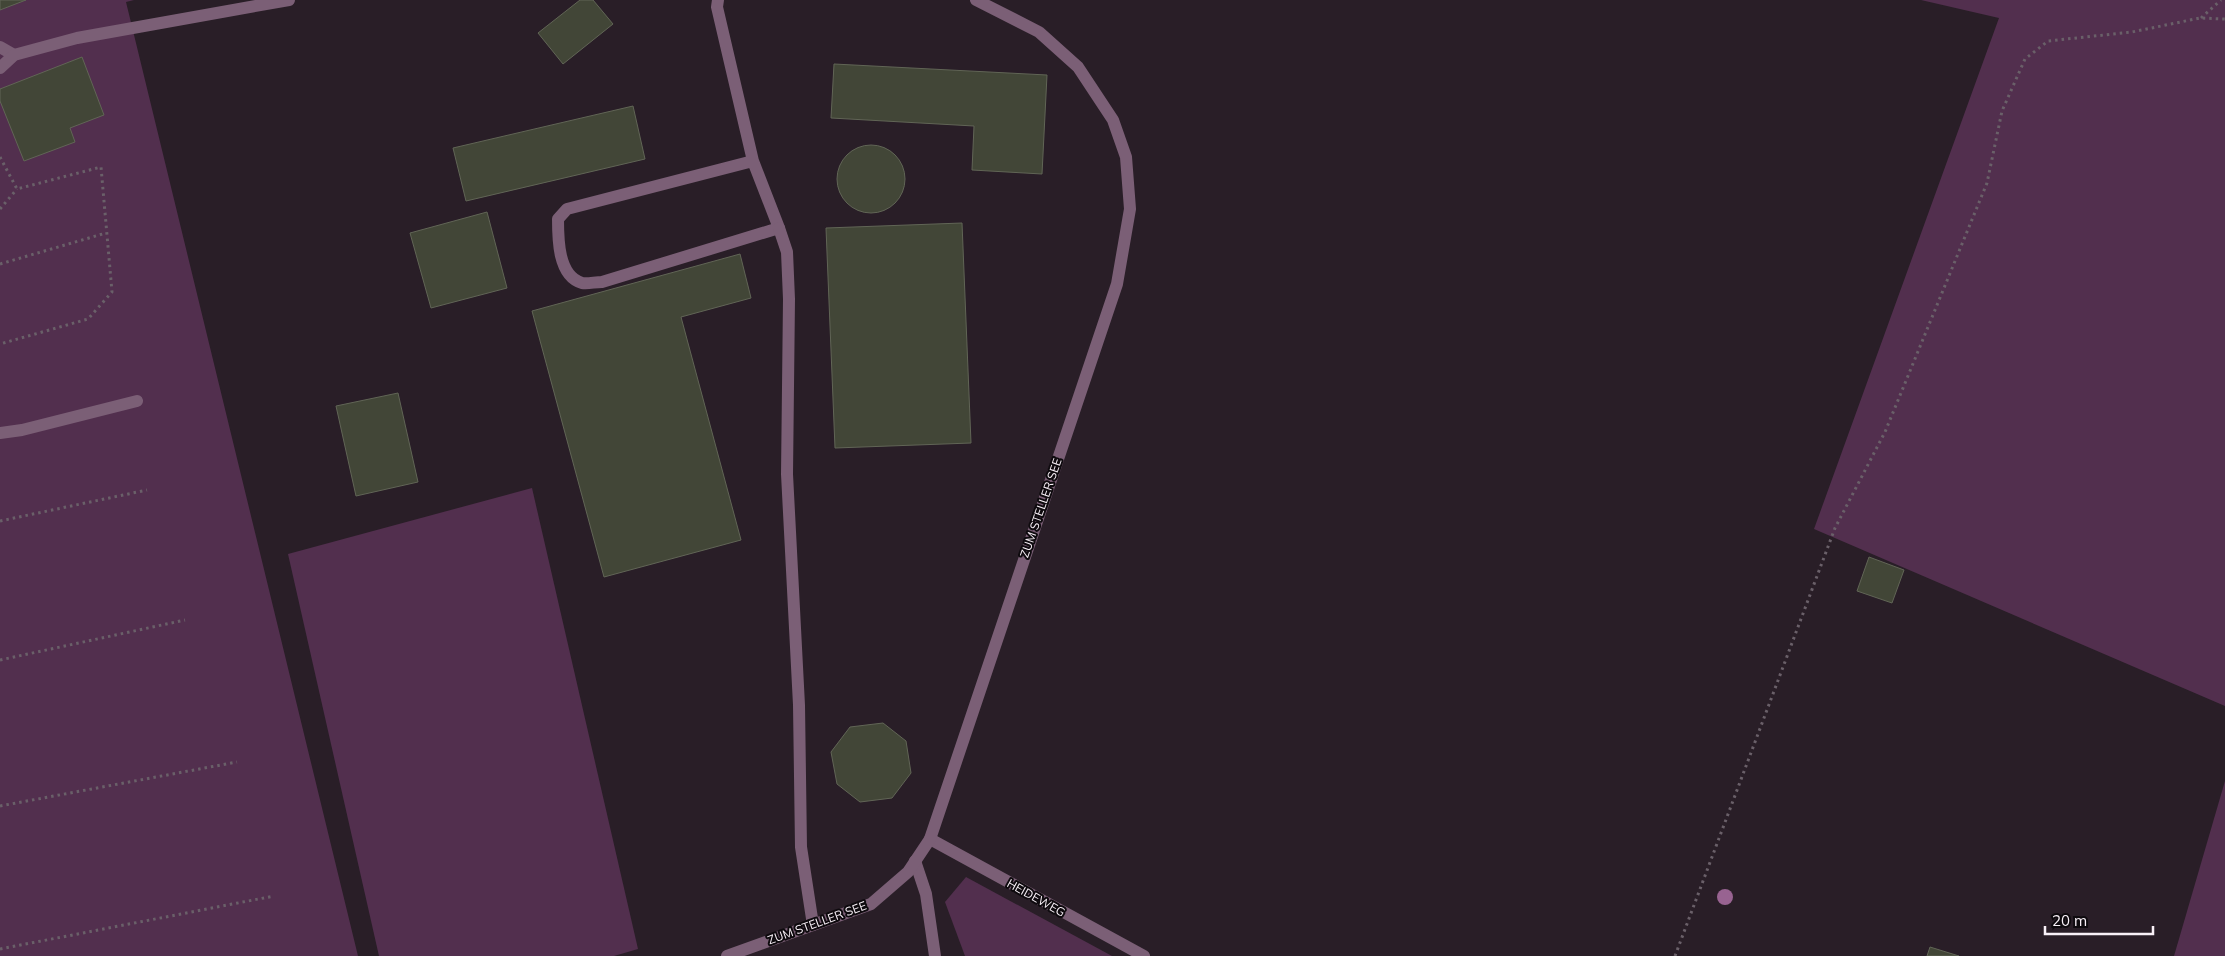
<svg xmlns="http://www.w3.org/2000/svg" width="2225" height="956" viewBox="0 0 2225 956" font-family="Mulish,sans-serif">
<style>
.green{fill:#522f4e}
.building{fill:#424637;stroke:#616556}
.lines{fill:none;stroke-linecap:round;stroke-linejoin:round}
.path{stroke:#6a6069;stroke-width:3;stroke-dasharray:2.5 4;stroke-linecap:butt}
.minor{stroke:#7b5f76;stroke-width:12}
.tree{fill:#986391}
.labels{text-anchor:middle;stroke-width:4;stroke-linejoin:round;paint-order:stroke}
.street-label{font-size:12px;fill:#f9f1f8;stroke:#0e0a0e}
</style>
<rect width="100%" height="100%" fill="#291e27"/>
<g class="green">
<path d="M0 0H134L126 2 358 956H0Z"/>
<path d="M1921 0H2225V706L1814 529 1999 18Z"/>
<path d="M532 488 638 949 614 956H379L288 554Z"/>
<path d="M2225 781V956H2174Z"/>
<path d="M966 877 1112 956H965L945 902Z"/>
</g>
<g class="building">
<path d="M0 0H26L0 10Z"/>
<path d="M580 0H593L613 24 563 64 538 33Z"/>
<path d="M82 57 104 115 70 128 75 142 24 161 0 101V89Z"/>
<path d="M834 64 1047 75 1042 174 972 170 974 126 831 118Z"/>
<path d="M633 106 645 159 466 201 453 148Z"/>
<circle cx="871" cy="179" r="34"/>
<path d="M487 212 507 288 431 308 410 233Z"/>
<path d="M962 223 971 443 835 448 826 228Z"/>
<path d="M740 254 751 298 681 317 741 540 604 577 532 311Z"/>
<path d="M398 393 418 482 356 496 336 406Z"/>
<path d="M1869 557 1904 570 1892 603 1857 591Z"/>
<path d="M883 723 906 741 911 773 892 798 860 802 837 784 831 752 850 727Z"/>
<path d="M1930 947 1959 956H1927Z"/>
</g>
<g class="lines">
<g class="path">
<path d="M2201 18 2221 0"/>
<path d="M0 157 17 189 101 167 112 292 88 319 0 344"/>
<path d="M0 209 17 189"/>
<path d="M0 264 106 233"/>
<path d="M0 521 147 490"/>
<path d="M0 660 185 620"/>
<path d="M0 806 237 762"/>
<path d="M0 949 274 896"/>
<path d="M1675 956 1835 528 1885 432 1987 183 2002 111 2025 59 2048 41 2132 32 2200 18 2225 19"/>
</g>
<g class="minor">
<path d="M718 0 717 7 753 161 779 228 602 282C595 282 588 284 582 283 558 276 558 239 558 219L567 209 753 161"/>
<path d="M0 47 14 55"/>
<path d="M0 68 14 55 77 38 289 0"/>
<path d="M779 228 787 252 789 299 787 474 799 705 801 847 813 925"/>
<path d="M0 433 22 430 137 401"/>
<path d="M930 839 1144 956"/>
<path d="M915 861 926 894 935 956"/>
<path d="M727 956 871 904 908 872 930 839 1117 284 1130 209 1126 157 1113 120 1078 67 1039 32 976 0"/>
</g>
</g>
<circle class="tree" cx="1725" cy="897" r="8"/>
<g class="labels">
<g class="street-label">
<text transform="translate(1041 508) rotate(-71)" y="4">ZUM STELLER SEE</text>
<text transform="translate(1036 898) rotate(29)" y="4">HEIDEWEG</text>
<text transform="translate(817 923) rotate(-20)" y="4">ZUM STELLER SEE</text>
</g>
</g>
<path d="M2045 926v8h108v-8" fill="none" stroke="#f9f1f8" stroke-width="2.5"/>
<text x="2052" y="926" font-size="15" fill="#f9f1f8" stroke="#0e0a0e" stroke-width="4" paint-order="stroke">20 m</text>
</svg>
